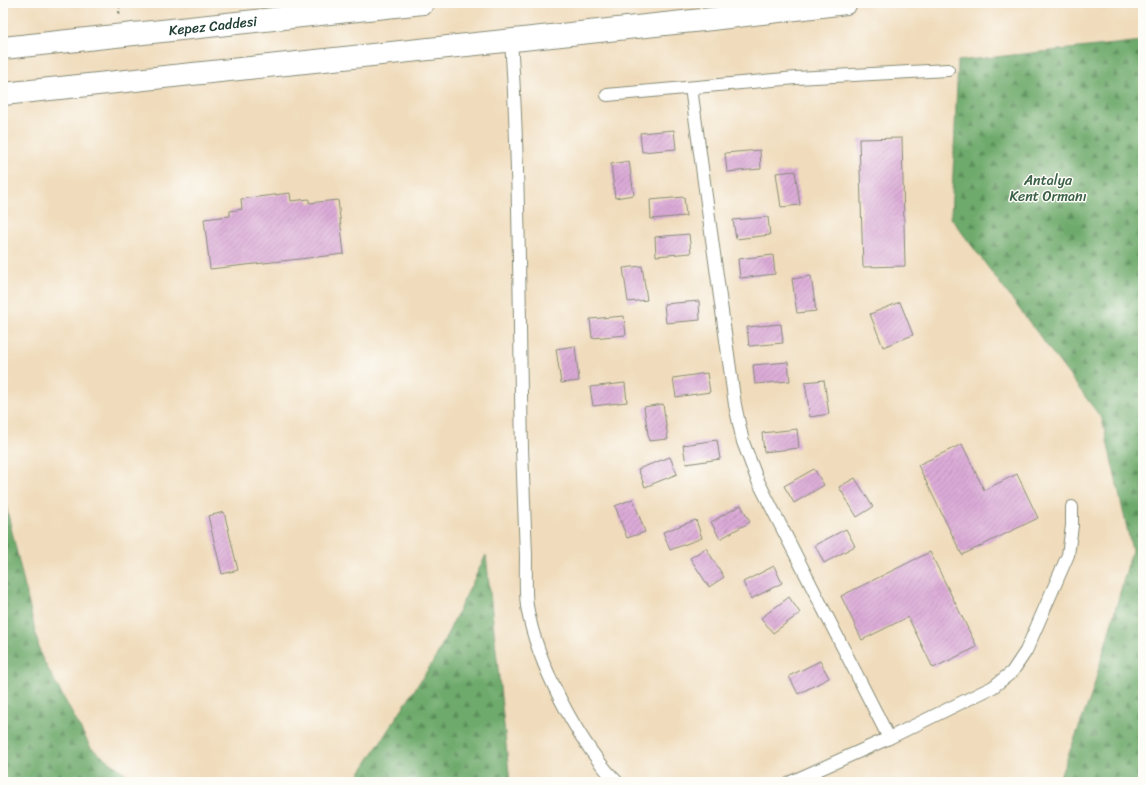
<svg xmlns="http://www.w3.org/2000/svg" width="1146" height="785" viewBox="0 0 1146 785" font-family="Sriracha,sans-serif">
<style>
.forest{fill:url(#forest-firs);stroke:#467450}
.building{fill:url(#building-hatch)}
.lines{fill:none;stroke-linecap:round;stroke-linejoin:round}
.service-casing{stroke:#888c78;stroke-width:14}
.primary-casing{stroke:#888c78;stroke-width:24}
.path{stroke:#888c78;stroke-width:2.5;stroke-dasharray:3 3;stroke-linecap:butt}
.service{stroke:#fff;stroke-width:12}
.primary{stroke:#fff;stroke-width:22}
.labels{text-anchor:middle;stroke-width:3;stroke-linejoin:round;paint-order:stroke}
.street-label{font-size:14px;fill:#1f3d34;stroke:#fdfcf7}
.park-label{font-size:14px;fill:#395f46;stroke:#fdfcf7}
</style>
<defs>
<pattern id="forest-firs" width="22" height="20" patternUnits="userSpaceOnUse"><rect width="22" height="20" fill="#6eaa6c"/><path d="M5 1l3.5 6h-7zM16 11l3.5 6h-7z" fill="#5a8c5a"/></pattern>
<pattern id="building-hatch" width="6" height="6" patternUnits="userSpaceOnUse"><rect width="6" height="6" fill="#dbaad7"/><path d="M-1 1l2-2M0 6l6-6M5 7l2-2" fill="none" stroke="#b18caf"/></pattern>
</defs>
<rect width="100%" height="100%" fill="#fdfcf7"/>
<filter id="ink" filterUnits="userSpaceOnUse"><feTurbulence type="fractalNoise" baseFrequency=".025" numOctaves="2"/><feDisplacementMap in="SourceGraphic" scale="8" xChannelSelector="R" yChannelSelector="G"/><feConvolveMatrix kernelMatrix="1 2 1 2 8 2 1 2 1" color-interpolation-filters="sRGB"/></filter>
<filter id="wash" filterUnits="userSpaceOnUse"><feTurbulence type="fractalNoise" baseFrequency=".012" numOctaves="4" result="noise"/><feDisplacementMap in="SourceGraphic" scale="16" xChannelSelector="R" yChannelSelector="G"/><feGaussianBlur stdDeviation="0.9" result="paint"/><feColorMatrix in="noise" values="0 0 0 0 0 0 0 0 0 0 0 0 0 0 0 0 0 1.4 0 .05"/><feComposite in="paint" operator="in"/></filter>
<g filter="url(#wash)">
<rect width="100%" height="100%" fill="#f0dcbc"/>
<g class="forest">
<path d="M1143 41V782H1058L1091 696 1132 550 1102 419 951 218 958 61Z"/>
<path d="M3 493 41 656 91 748 137 782H3Z"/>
<path d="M486 555 510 782H354L436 657Z"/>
</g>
<g id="blocks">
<g class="building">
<path d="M674 130 676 149 642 152 640 133Z"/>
<path d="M902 138 905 266 863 267 859 139Z"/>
<path d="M760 150 761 169 727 172 725 153Z"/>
<path d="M629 161 634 195 615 198 611 164Z"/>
<path d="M795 171 800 205 781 207 776 173Z"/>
<path d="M290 193 291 201 309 199V203L338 200 344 254 210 269 204 219 230 216V211L242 209 241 199Z"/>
<path d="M684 197 686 216 651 219 650 200Z"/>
<path d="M768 217 770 235 736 239 733 220Z"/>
<path d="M689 234 691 253 656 256 655 237Z"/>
<path d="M773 255 775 274 740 278 738 259Z"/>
<path d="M642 266 647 300 628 302 623 268Z"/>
<path d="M811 276 816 311 797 313 792 279Z"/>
<path d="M699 301 700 320 666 323 664 304Z"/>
<path d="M900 302 913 335 883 347 870 314Z"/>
<path d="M624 316 626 335 592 338 590 319Z"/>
<path d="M781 324 783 343 749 346 747 327Z"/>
<path d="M575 346 579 381 561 383 556 349Z"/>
<path d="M788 362 790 381 755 384 753 365Z"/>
<path d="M707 373 710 392 676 397 673 378Z"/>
<path d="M824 380 829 414 810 417 805 382Z"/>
<path d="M625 383 627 402 593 406 590 387Z"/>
<path d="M663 404 668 439 649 441 644 407Z"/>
<path d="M797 429 799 448 764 452 762 433Z"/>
<path d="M717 440 720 459 686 464 683 445Z"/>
<path d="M962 444 984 490 1017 474 1038 518 962 555 918 465Z"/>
<path d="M670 457 677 474 645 487 638 469Z"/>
<path d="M814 469 824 485 794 503 784 486Z"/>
<path d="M855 478 873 507 857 517 839 487Z"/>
<path d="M633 499 645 532 627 538 615 506Z"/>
<path d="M741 505 750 522 720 539 711 522Z"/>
<path d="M224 512 238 570 222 574 208 516Z"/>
<path d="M696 520 702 538 670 550 663 532Z"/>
<path d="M846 529 855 546 824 563 815 545Z"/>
<path d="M706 548 724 577 709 587 690 558Z"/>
<path d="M930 552 977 647 933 668 908 617 862 640 841 596Z"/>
<path d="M774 566 782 583 751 599 743 582Z"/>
<path d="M789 597 800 613 773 633 761 618Z"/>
<path d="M820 661 829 678 798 694 789 676Z"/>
</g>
</g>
</g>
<g filter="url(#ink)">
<use href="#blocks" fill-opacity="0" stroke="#888c78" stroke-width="1"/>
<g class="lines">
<defs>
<g id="service">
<path d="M511 40C520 176 519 312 522 448 523 484 525 520 526 556 526 572 525 590 527 606 536 661 578 743 617 782"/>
<path d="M691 88 735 405 743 442 757 479 889 738"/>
<path d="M607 95 796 78 948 70"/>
<path d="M791 782 889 738 993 687 1012 672 1026 651 1068 555 1072 526V507"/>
</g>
<g id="primary">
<path id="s1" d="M3 48 423 3"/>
<path d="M3 94 712 19 846 3"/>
</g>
</defs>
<use href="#service" class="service-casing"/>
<use href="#primary" class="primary-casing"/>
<path class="path" d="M119 14 120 3"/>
<use href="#service" class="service"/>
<use href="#primary" class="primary"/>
</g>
</g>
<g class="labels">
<g class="street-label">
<text dy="5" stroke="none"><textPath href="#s1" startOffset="211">Kepez Caddesi</textPath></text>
</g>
<g class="park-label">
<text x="1048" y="185">Antalya<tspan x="1048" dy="16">Kent Ormanı</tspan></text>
</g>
</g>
<rect width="1146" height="785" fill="none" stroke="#fdfcf7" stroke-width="16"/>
</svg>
